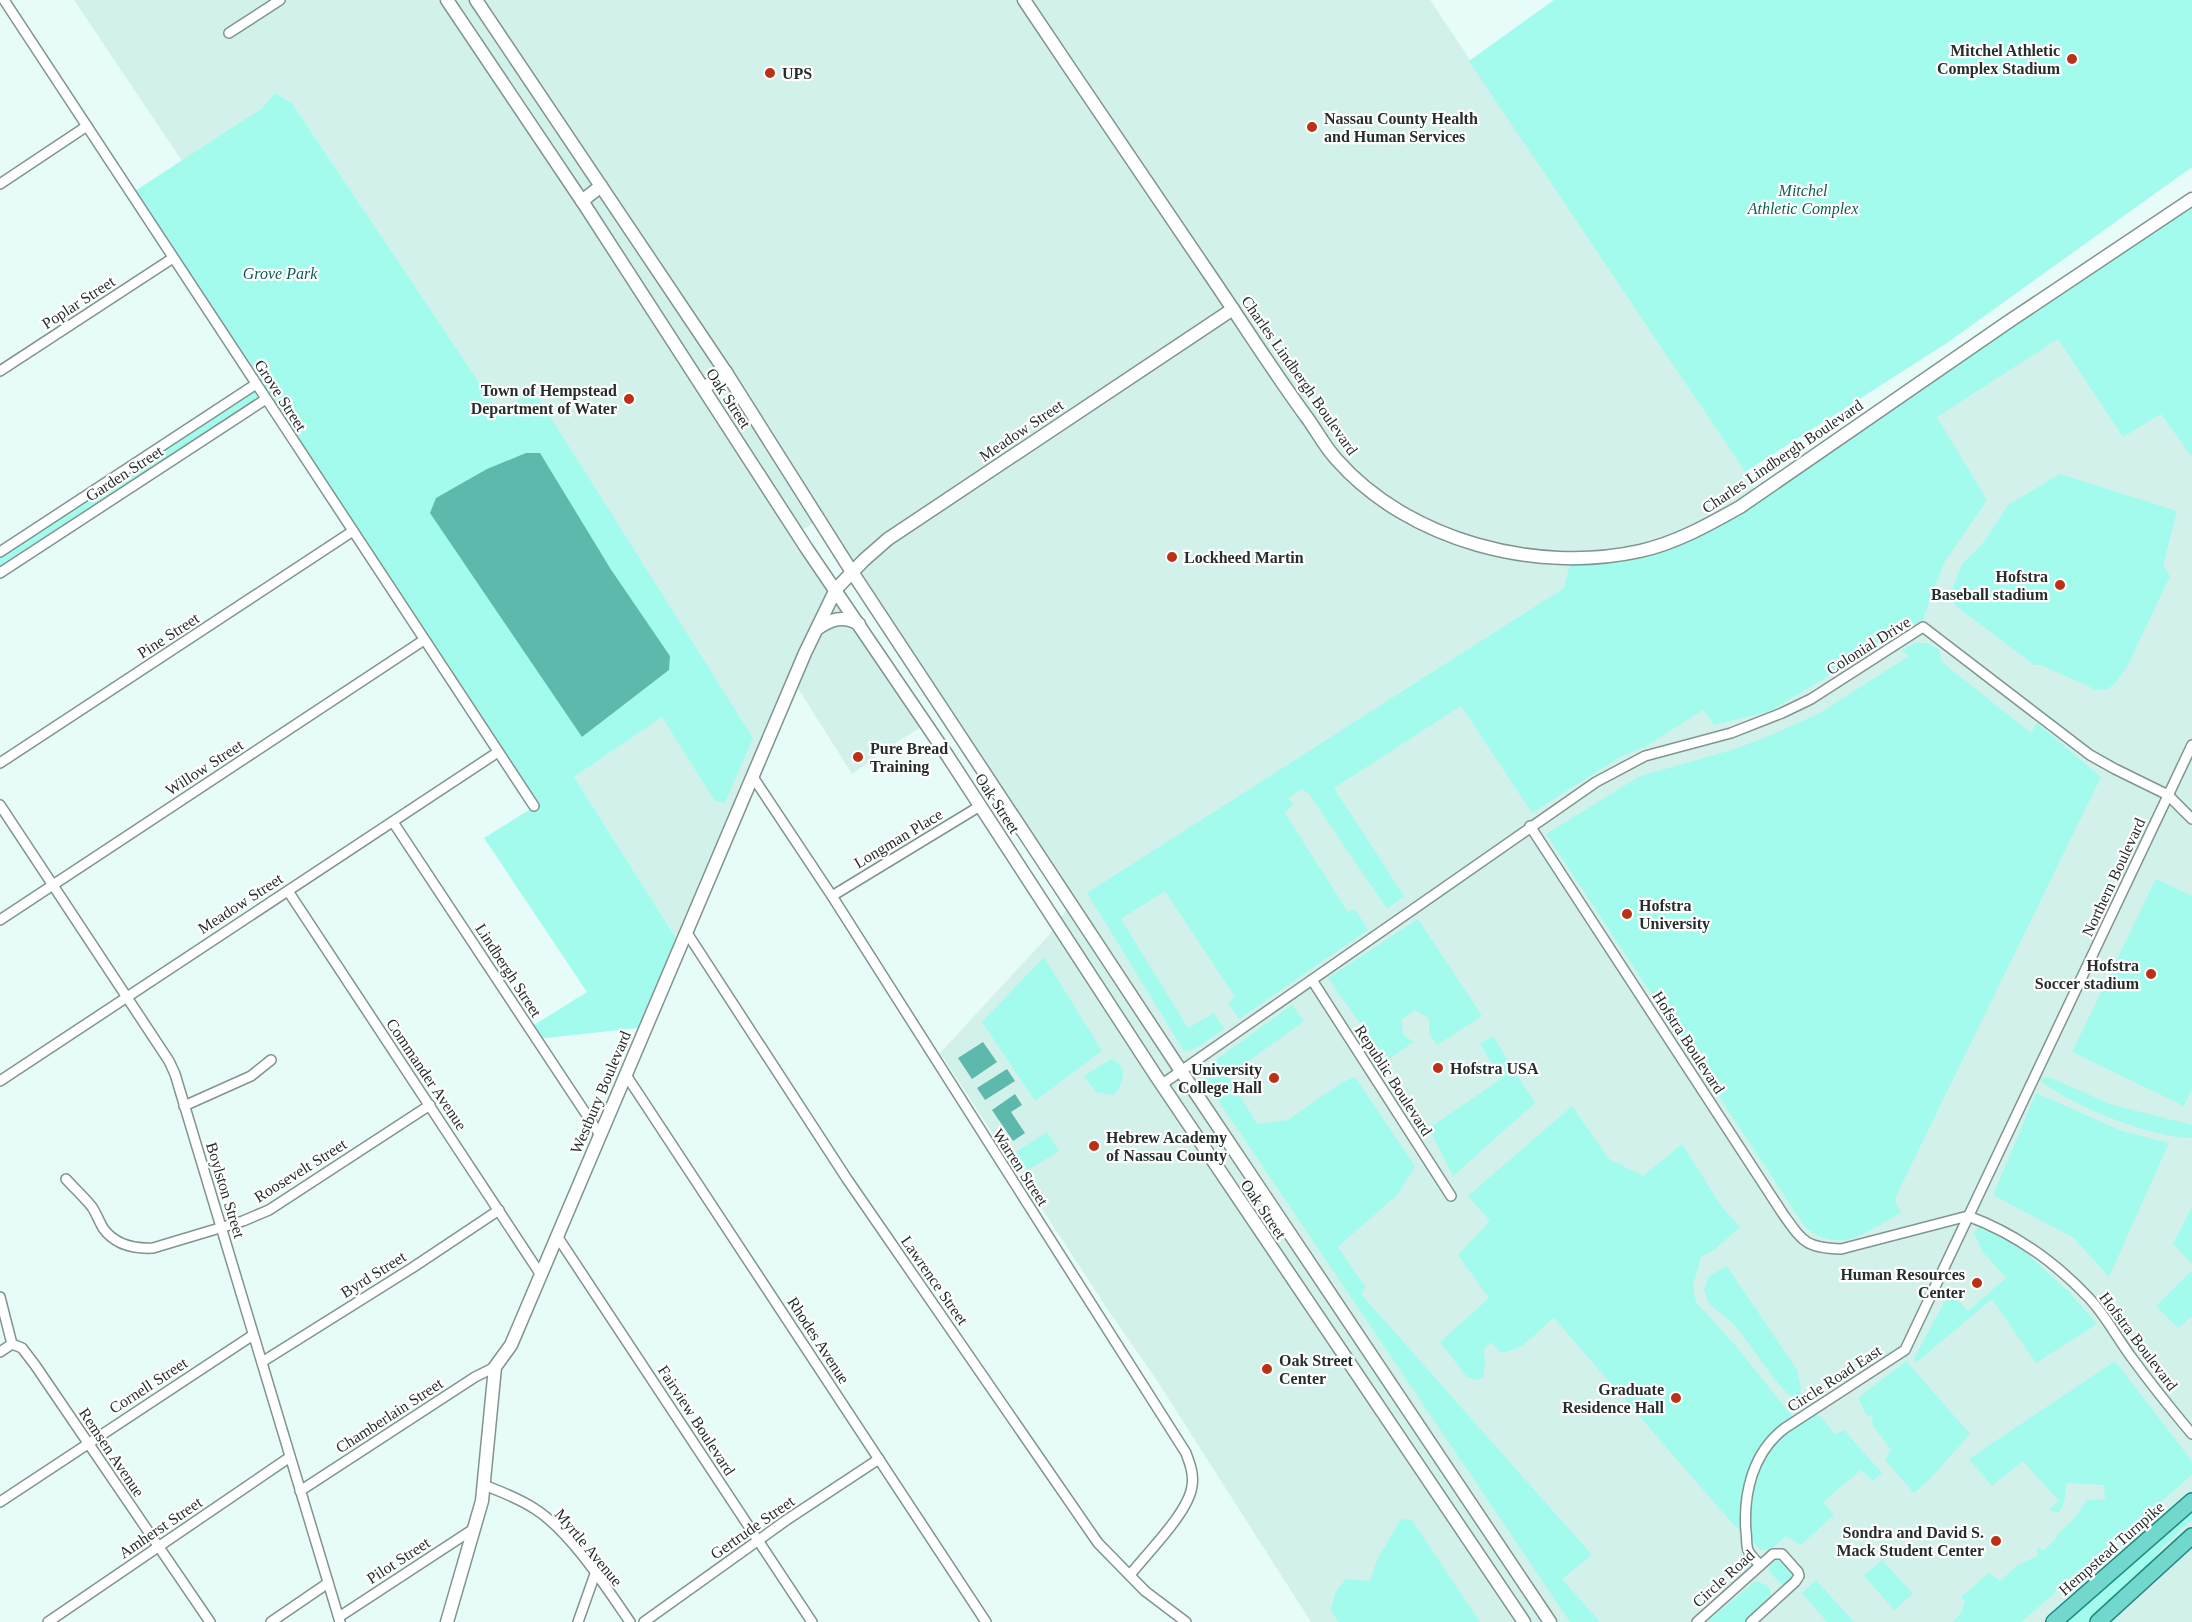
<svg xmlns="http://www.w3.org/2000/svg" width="2192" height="1622" viewBox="0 0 2192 1622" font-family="'Times New Roman',serif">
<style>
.built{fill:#d3f1eb}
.green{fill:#a3fbed;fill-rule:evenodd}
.water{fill:#5db9ac}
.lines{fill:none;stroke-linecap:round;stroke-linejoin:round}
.minor-casing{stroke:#819490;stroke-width:12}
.tertiary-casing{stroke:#819490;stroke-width:15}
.primary-casing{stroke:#1a8a7f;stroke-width:18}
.minor{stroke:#fff;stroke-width:9}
.tertiary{stroke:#fff;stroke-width:12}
.primary{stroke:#72d7cd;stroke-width:15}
.poi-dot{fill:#bc3115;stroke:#fff;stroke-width:2}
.labels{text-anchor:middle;stroke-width:4.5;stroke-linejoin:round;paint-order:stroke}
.poi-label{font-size:16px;font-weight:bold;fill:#262e2c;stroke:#fff;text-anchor:end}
.park-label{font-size:16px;font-style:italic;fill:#0d5d54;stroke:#fff}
.street-label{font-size:16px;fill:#262e2c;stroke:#fff}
</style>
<rect width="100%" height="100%" fill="#e7fcf8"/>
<path class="built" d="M74 0H1430L1745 472 1757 495 2192 199V1622H1311L1156 1379 1110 1313 940 1053 1049 935 1069 906 818 521 800 531 926 724 894 744 852 774 794 682 681 946 574 777 715 680 532 389 501 415 292 103 275 93 262 108 182 161Z"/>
<g class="green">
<path d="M1554 0H2192V167L1947 343 1745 472 1469 61Z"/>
<path d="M275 93 292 103 501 415 532 388 753 738 725 803 715 801 662 717 574 777 681 946 646 1027 537 1039 529 1028 587 992 484 838 534 807 132 193 262 108ZM610 568 670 656 669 670 582 737Z"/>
<path d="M2192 199V457L2161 414 2123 437 2058 339 1937 417 1987 500 1944 563 1922 621 1907 628 1770 711 1714 725 1703 710 1648 745 1620 757 1532 813 1461 706 1334 788 1404 896 1387 909 1309 794 1302 789 1288 798 1293 805 1285 813 1348 912 1355 909 1368 930 1239 1019 1228 1003 1235 997 1165 891 1121 919 1188 1028 1214 1013 1224 1029 1195 1049 1184 1051 1087 893 1564 588 1571 559 1608 557 1697 531Z"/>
<path d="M255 386 264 399 0 572V554Z"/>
<path d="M2060 474 2177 511 2163 565 2170 576 2127 667 2117 681 2108 689 2096 690 2041 665H2034L1956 606 1950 595 1962 564 1983 543 2008 505Z"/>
<path d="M1915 643H1926L1939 649 1942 662 2031 733 2037 723 2101 777 1898 1192 1895 1200 1901 1213C1867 1231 1841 1256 1805 1227L1546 834 1640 776 1735 749 1776 733 1818 714 1909 656 1902 650Z"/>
<path d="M2156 879 2192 896V1089L2184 1106 2072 1052Z"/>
<path d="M1418 919 1482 1016 1437 1045 1429 1034V1018L1415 1010 1402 1019 1403 1035 1414 1042 1386 1061 1328 978Z"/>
<path d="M1044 957 1102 1051 1035 1101 982 1022Z"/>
<path d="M1292 1005 1304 1021 1228 1076 1257 1124 1288 1120 1341 1083 1355 1077 1415 1166 1398 1194 1338 1247 1366 1288 1361 1294 1592 1555 1562 1579 1600 1622H1570L1199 1072Z"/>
<path d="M1493 1036 1535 1103 1453 1176 1429 1128 1501 1079 1480 1044Z"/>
<path d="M1111 1059C1114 1061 1118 1063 1120 1065 1127 1073 1121 1089 1113 1095L1096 1092 1084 1076Z"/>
<path d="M2035 1076 2051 1078 2110 1104 2192 1125V1138C2151 1138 2065 1104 2035 1076Z"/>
<path d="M2036 1093 2122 1131 2169 1143 2109 1277 2074 1238 1993 1195Z"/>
<path d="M1572 1106 1609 1159 1643 1176 1682 1144 1722 1207 1740 1227 1714 1250 1701 1257 1693 1286 1696 1302 1735 1345 1796 1421 1811 1412 1821 1417 1835 1434 1844 1430 1882 1473 1873 1481 1861 1470 1823 1502 1834 1515 1801 1545 1786 1536 1771 1550H1761L1732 1523 1554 1318C1538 1330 1522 1353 1500 1352L1491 1342 1484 1350 1485 1365 1483 1378 1476 1380 1467 1377 1440 1342 1489 1298 1458 1255 1490 1221 1468 1196Z"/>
<path d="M1047 1132 1059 1151 1028 1170 1016 1152Z"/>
<path d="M2192 1206V1264L2173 1244Z"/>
<path d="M1980 1224 2021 1248 2070 1293 2097 1324 2036 1363 1992 1299 1916 1363 1914 1358 1950 1292 1968 1311 2006 1278 1982 1251 1974 1232Z"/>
<path d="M1727 1266 1797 1370 1801 1389 1800 1397 1794 1400 1775 1380 1735 1325 1709 1304 1704 1290 1709 1276Z"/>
<path d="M2192 1270V1316L2178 1328 2156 1306Z"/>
<path d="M1906 1361 1970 1434 1928 1481 1914 1493 1885 1460 1891 1450 1872 1424 1873 1415 1868 1416C1862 1411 1863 1404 1858 1398Z"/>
<path d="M2115 1361 2192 1461V1475L2021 1622H1952L1960 1615 1965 1601 1961 1597 1989 1573 2000 1581 2018 1565 2039 1555 2036 1550 2039 1547 2043 1551 2057 1538 2056 1536 2072 1521 2087 1500 2105 1499 2104 1485 2066 1483C2065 1494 2066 1505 2058 1513L2049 1510 2059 1501 2023 1461 1992 1486 1969 1459Z"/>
<path d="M2192 1513V1520L2162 1548 2131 1586 2093 1622H2066Z"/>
<path d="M1401 1519 1412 1520 1480 1622H1339L1331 1610 1336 1591 1346 1579 1370 1581 1377 1560Z"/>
<path d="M1782 1559 1796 1574 1785 1588 1769 1571C1769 1564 1775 1559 1782 1559Z"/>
<path d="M1882 1560 1913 1594 1894 1610 1864 1576Z"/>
<path d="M1816 1580 1854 1622H1827L1802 1593Z"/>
<path d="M1755 1581 1767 1585 1771 1592V1599L1748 1622H1707Z"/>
</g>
<g class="water">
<path d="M526 453H540L610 568 670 656 669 670 582 737 430 513 436 498 487 469Z"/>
<path d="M983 1042 997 1062 972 1079 958 1058Z"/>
<path d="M1007 1069 1015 1081 985 1100 977 1088Z"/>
<path d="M1015 1094 1022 1105 1011 1112 1025 1133 1013 1141 992 1110Z"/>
</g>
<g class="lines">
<defs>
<g id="minor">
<path d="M4 0 534 806"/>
<path d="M229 33 280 0"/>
<path d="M0 184 87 126"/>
<path d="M0 371 173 258"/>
<path d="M0 552 256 384"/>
<path d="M0 573 266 399"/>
<path d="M0 763 353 531"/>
<path d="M753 777 832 896 1186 1453C1190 1464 1194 1474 1192 1486 1189 1512 1147 1553 1130 1575"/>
<path d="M0 805 169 1061 175 1074 340 1622"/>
<path d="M393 822 600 1135"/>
<path d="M1530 826 1783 1214C1803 1242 1806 1248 1841 1249L1968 1216C2014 1233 2056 1263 2089 1298 2106 1316 2117 1338 2132 1358 2151 1384 2171 1409 2192 1434"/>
<path d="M288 891 541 1275"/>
<path d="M832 896 980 806"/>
<path d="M0 920 424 640"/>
<path d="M687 933 847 1179 1098 1543 1145 1591 1186 1622"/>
<path d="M1312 980 1451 1196"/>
<path d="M626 1075 986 1622"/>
<path d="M0 1081 498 752"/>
<path d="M1161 1085 1596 782 1645 756 1731 733 1782 713 1811 699 1923 627 2090 755 2115 769 2168 795 2192 819"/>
<path d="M184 1106 251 1076 271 1060"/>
<path d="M66 1179C74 1188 84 1197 92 1207 96 1213 99 1221 103 1228 115 1245 133 1249 153 1248L243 1221 269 1210 430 1105"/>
<path d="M557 1236 812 1622"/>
<path d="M0 1297 12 1344 22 1348 35 1365 210 1622"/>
<path d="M0 1352 12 1344"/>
<path d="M262 1362 412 1268 499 1210"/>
<path d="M484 1485C501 1492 519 1498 535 1509 570 1531 606 1587 630 1622"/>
<path d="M300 1491 475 1377 495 1367"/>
<path d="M0 1502 253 1335"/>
<path d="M1760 1565C1756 1561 1750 1555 1748 1550 1746 1545 1747 1537 1746 1532 1743 1493 1753 1452 1785 1428L1905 1350 2192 745"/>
<path d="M339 1617 475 1528"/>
<path d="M48 1622 290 1457"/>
<path d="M271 1622 328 1583"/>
<path d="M578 1622 595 1574"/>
<path d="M644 1622 788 1519 879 1459"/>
<path d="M1697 1622 1773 1554H1782L1798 1572 1799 1576 1795 1582 1751 1622"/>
</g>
<g id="tertiary">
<path d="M447 0 586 207 807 549 947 755 1156 1076 1524 1622"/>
<path d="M476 0 727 374 852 572 1181 1071 1550 1622"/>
<path d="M1024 0C1086 93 1149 185 1212 278 1244 325 1274 373 1308 419 1318 433 1325 447 1337 460 1409 541 1536 574 1640 551 1676 543 1708 525 1740 507L2008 322 2192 199"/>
<path d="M582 201 601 186"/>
<path d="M704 388 726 372"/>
<path d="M817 629C831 619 843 615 859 624"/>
<path d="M447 1622 482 1501 495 1367 511 1345 805 653 836 589 864 560 888 539 1233 309"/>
</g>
<g id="primary">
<path d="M2054 1622 2192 1501"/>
<path d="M2098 1622 2192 1536"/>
</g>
</defs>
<use href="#minor" class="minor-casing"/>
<use href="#tertiary" class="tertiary-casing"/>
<use href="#primary" class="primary-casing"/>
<use href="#minor" class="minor"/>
<use href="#tertiary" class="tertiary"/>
<use href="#primary" class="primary"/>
</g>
<g class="poi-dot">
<circle cx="2072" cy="59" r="6"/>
<circle cx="770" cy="73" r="6"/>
<circle cx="1312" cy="127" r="6"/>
<circle cx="629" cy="399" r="6"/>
<circle cx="1172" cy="557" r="6"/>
<circle cx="2060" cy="585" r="6"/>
<circle cx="858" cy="757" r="6"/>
<circle cx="1627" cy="914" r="6"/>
<circle cx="2151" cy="974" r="6"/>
<circle cx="1438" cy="1068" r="6"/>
<circle cx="1274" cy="1078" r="6"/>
<circle cx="1094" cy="1146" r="6"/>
<circle cx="1977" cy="1283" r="6"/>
<circle cx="1267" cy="1369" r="6"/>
<circle cx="1676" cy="1398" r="6"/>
<circle cx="1996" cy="1541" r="6"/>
</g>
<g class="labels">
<g class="poi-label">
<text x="2060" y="56">Mitchel Athletic<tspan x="2060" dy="18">Complex Stadium</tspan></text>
<text x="782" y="79" text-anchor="start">UPS</text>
<text x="1324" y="124" text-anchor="start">Nassau County Health<tspan x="1324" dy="18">and Human Services</tspan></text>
<text x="617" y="396">Town of Hempstead<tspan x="617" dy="18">Department of Water</tspan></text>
<text x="1184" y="563" text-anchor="start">Lockheed Martin</text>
<text x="2048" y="582">Hofstra<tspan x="2048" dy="18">Baseball stadium</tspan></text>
<text x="870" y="754" text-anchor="start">Pure Bread<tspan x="870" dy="18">Training</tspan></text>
<text x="1639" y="911" text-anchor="start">Hofstra<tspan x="1639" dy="18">University</tspan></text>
<text x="2139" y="971">Hofstra<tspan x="2139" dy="18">Soccer stadium</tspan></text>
<text x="1450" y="1074" text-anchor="start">Hofstra USA</text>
<text x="1262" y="1075">University<tspan x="1262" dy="18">College Hall</tspan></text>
<text x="1106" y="1143" text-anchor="start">Hebrew Academy<tspan x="1106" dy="18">of Nassau County</tspan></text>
<text x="1965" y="1280">Human Resources<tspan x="1965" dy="18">Center</tspan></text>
<text x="1279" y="1366" text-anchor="start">Oak Street<tspan x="1279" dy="18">Center</tspan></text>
<text x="1664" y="1395">Graduate<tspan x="1664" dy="18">Residence Hall</tspan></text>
<text x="1984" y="1538">Sondra and David S.<tspan x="1984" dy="18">Mack Student Center</tspan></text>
</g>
<g class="park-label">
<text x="1803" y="196">Mitchel<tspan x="1803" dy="18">Athletic Complex</tspan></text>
<text x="280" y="279">Grove Park</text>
</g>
<g class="street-label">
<text transform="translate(78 302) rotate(-33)" y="6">Poplar Street</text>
<text transform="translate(1300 375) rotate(55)" y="6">Charles Lindbergh Boulevard</text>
<text transform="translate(281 395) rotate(57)" y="6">Grove Street</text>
<text transform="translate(729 398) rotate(57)" y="6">Oak Street</text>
<text transform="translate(1021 430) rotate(-34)" y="6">Meadow Street</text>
<text transform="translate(1782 456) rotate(-34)" y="6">Charles Lindbergh Boulevard</text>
<text transform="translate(124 473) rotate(-33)" y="6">Garden Street</text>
<text transform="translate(168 635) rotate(-33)" y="6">Pine Street</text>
<text transform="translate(1868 645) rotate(-32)" y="6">Colonial Drive</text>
<text transform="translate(204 767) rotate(-33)" y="6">Willow Street</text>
<text transform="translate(998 803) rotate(57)" y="6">Oak Street</text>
<text transform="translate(898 838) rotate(-31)" y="6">Longman Place</text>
<text transform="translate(2113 877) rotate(-65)" y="6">Northern Boulevard</text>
<text transform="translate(240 903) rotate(-33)" y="6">Meadow Street</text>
<text transform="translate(509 970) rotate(57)" y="6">Lindbergh Street</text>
<text transform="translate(1689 1042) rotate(57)" y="6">Hofstra Boulevard</text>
<text transform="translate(427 1074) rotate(56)" y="6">Commander Avenue</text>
<text transform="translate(1394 1080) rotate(57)" y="6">Republic Boulevard</text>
<text transform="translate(600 1092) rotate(-67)" y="6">Westbury Boulevard</text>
<text transform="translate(1021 1167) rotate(57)" y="6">Warren Street</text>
<text transform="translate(300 1170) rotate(-32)" y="6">Roosevelt Street</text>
<text transform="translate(226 1190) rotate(73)" y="6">Boylston Street</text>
<text transform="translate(1264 1209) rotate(56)" y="6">Oak Street</text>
<text transform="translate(373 1274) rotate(-32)" y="6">Byrd Street</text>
<text transform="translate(935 1280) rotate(55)" y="6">Lawrence Street</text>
<text transform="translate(819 1340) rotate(57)" y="6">Rhodes Avenue</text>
<text transform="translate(2139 1341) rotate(53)" y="6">Hofstra Boulevard</text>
<text transform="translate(1834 1378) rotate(-33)" y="6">Circle Road East</text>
<text transform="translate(148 1385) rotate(-33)" y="6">Cornell Street</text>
<text transform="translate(389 1415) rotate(-33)" y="6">Chamberlain Street</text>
<text transform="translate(697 1420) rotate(57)" y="6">Fairview Boulevard</text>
<text transform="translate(112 1452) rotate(56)" y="6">Remsen Avenue</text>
<text transform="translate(160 1527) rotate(-34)" y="6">Amherst Street</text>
<text transform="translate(752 1527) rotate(-35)" y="6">Gertrude Street</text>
<text transform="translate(589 1547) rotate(50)" y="6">Myrtle Avenue</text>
<text transform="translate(2111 1548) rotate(-41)" y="6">Hempstead Turnpike</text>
<text transform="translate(398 1560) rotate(-33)" y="6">Pilot Street</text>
<text transform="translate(1723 1578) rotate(-42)" y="6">Circle Road</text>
</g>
</g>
</svg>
